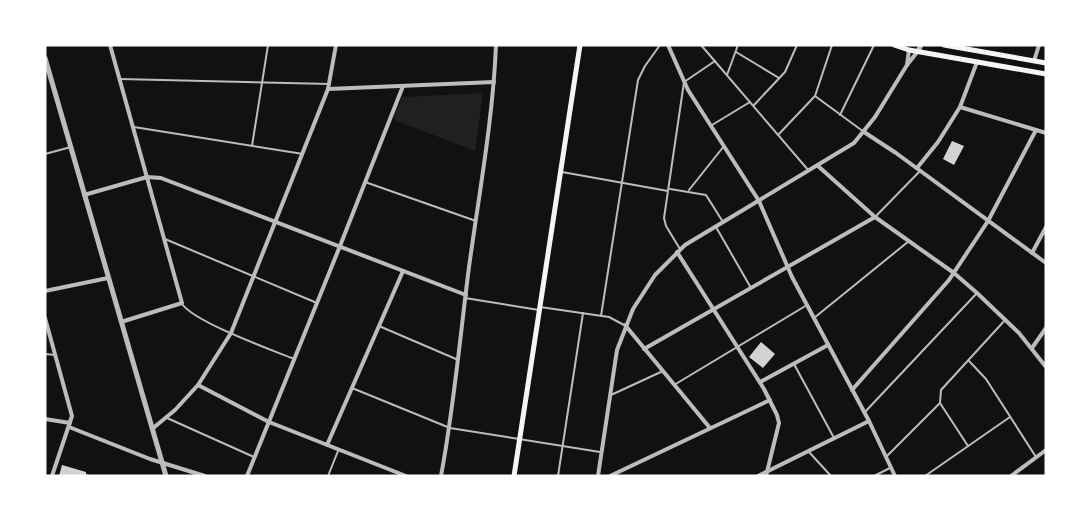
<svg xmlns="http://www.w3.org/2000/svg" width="1091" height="521" viewBox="0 0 1091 521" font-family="Montserrat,sans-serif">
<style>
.green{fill:#202020}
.building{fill:#d3d3d3}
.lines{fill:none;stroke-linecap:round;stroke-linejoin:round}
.service{stroke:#bcbcbc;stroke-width:2}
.minor{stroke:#bcbcbc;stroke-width:4}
.tertiary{stroke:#bcbcbc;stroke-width:5}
.secondary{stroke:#f5f5f5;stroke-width:5}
</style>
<rect width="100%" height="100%" fill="#111"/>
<path class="green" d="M483 93 475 151 397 121 394 116 402 97Z"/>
<g class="building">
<path d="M952 141 964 146 954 165 943 159Z"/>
<path d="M761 342 775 354 763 368 749 357Z"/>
<path d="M62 465 86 472V474L91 476H59Z"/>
</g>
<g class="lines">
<g class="service">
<path d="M701 45 809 171"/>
<path d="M736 52 779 78"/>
<path d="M727 75 738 45"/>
<path d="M120 79 330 84"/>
<path d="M815 96 864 132"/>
<path d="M754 105 785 72 797 45"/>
<path d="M840 115 874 45"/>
<path d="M712 125 750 102"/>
<path d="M134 127 303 154"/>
<path d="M778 135 815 96 832 45"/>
<path d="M252 146 268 45"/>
<path d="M45 154 71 147"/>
<path d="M562 172 668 191"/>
<path d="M365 182 476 221"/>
<path d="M670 189 706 195 723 222"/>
<path d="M689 190 724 146"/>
<path d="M876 216 920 171"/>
<path d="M716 227 751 288"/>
<path d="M165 239 317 303"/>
<path d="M680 249 666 226 664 218 684 82 715 61"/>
<path d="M465 298 539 310"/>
<path d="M182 304C196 323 270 349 294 359"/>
<path d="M540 307 609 317 624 325"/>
<path d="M601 316 638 80 645 66 660 45"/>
<path d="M814 318 909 241"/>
<path d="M379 326 456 359"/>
<path d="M45 354 55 355"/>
<path d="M969 361 986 379 1036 457"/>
<path d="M794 364 834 438"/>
<path d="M674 385 807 305"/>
<path d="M352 388 450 428 600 452"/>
<path d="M611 395 663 371"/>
<path d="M940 403 968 446"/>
<path d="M864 413 977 293"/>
<path d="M167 418 254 457"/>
<path d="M809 452 831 476"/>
<path d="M886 457 940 403 941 390 1006 319"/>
<path d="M328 476 338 451"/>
<path d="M558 476 583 313"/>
<path d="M874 476 890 468"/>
<path d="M925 476 1010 417"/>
</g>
<g class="minor">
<path d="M110 45 182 303 121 322"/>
<path d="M668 45 688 90 759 201 792 277 869 421 895 476"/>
<path d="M909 50 907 65 918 51"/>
<path d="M1034 61 1039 45"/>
<path d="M328 89 494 82"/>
<path d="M960 107 1046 133"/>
<path d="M864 132 896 153 1046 263"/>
<path d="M818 166 875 217 954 273 977 293 1019 333 1046 367"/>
<path d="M917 168 938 142 960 107 977 62"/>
<path d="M84 195 147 177 161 178 466 295"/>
<path d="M677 252 764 389 777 415 779 423 766 476"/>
<path d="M1032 253 1046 227"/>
<path d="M45 291 108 278"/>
<path d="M45 318 72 416 52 476"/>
<path d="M625 325 710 428"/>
<path d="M1032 348 1046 328"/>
<path d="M644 349 875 217"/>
<path d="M760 382 828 345"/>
<path d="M198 385 269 422 406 476"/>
<path d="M852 390 949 280 988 221 1036 130"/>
<path d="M45 419 70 423"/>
<path d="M69 427 150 459 205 476"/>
<path d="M152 429 175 410 198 385 231 333 328 89 336 45"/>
<path d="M327 445 403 271"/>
<path d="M247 476 340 246 403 86"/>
<path d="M441 476C454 407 460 337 469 267 479 194 493 119 496 45"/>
<path d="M598 476 617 350 633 309 655 275 685 245 854 143 875 117 907 65"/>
<path d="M610 476 770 400"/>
<path d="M758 476 869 421"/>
<path d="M1011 476 1046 450"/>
</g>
<g class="tertiary">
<path d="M918 51 921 45"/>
<path d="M45 58 166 476"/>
</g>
<g class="secondary">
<path d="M894 45 909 50 1046 74"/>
<path d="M944 45 1046 63"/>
<path d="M514 476 580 45"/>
</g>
</g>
<rect width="1091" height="521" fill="none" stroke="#ffffff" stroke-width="93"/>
</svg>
